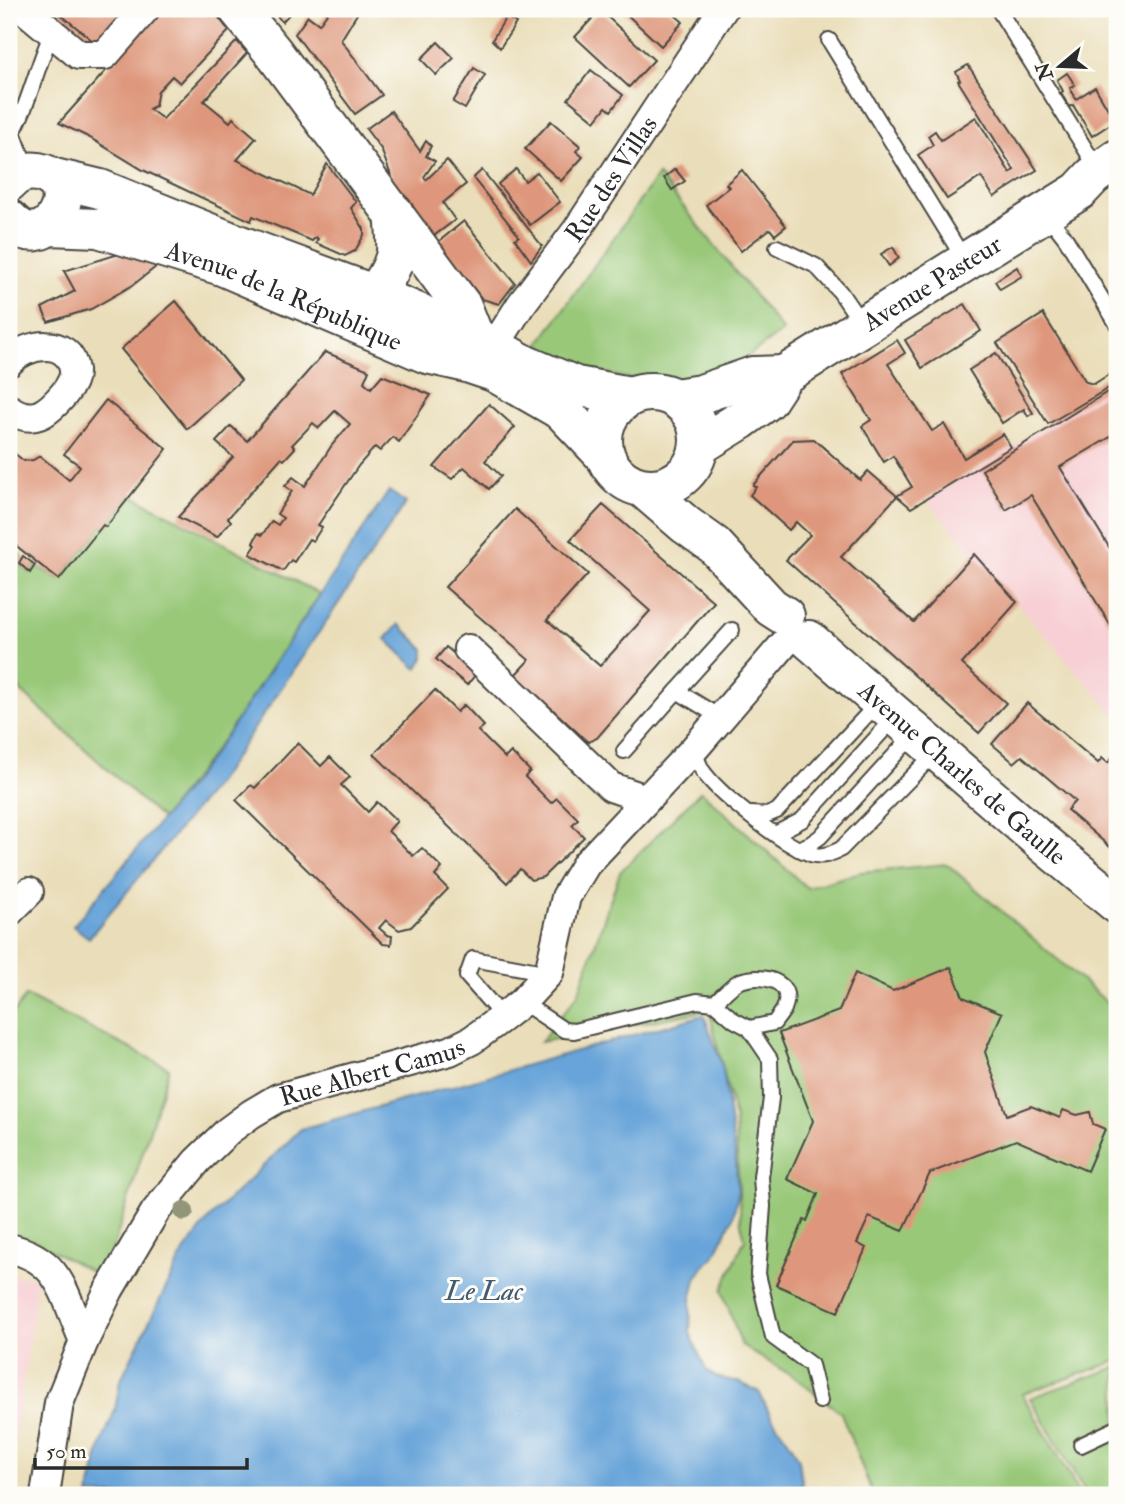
<svg xmlns="http://www.w3.org/2000/svg" width="1126" height="1504" viewBox="0 0 1126 1504" font-family="'IM FELL Double Pica',serif">
<style>
.built{fill:#f7cfd4}
.green{fill:#98c878;stroke:#627a52;stroke-width:2}
.water{fill:#68a4d9;stroke:#4a6882;stroke-width:2}
.building{fill:#de977b}
.lines{fill:none;stroke-linecap:round;stroke-linejoin:round}
.service-casing{stroke:#484640;stroke-width:18}
.minor-casing{stroke:#484640;stroke-width:32}
.secondary-casing{stroke:#484640;stroke-width:42}
.primary-casing{stroke:#484640;stroke-width:42}
.service{stroke:#fff;stroke-width:14}
.minor{stroke:#fff;stroke-width:28}
.secondary{stroke:#fff;stroke-width:38}
.primary{stroke:#fff;stroke-width:38}
.tree{fill:#939578}
.labels{text-anchor:middle;stroke-width:6;stroke-linejoin:round;paint-order:stroke}
.street-label{font-size:26px;fill:#2b2b2b;stroke:#fdfcf7}
.water-label{font-size:28px;font-style:italic;fill:#435b71;stroke:#fdfcf7}
</style>
<rect width="100%" height="100%" fill="#fdfcf7"/>
<filter id="ink" filterUnits="userSpaceOnUse"><feTurbulence type="fractalNoise" baseFrequency=".0143" numOctaves="2"/><feDisplacementMap in="SourceGraphic" scale="14" xChannelSelector="R" yChannelSelector="G"/><feConvolveMatrix kernelMatrix="1 2 1 2 8 2 1 2 1" color-interpolation-filters="sRGB"/></filter>
<filter id="wash" filterUnits="userSpaceOnUse"><feTurbulence type="fractalNoise" baseFrequency=".00686" numOctaves="4" result="noise"/><feDisplacementMap in="SourceGraphic" scale="28" xChannelSelector="R" yChannelSelector="G"/><feGaussianBlur stdDeviation="1.57" result="paint"/><feColorMatrix in="noise" values="0 0 0 0 0 0 0 0 0 0 0 0 0 0 0 0 0 1.4 0 .05"/><feComposite in="paint" operator="in"/></filter>
<g filter="url(#wash)">
<rect width="100%" height="100%" fill="#eadeba"/>
<g class="built">
<path d="M1117 382V718L927 500Z"/>
<path d="M9 1274 38 1279 9 1480Z"/>
</g>
<g class="green">
<path d="M658 175 783 331C767 342 737 367 720 373 669 393 582 376 539 344Z"/>
<path d="M131 495 320 594 228 733 162 819 9 680V545L23 556 19 563 30 573 35 565 59 580 103 525 106 527Z"/>
<path d="M701 791 807 888 861 872 947 864 1117 1011V1361L1022 1394 1081 1495H873L841 1413 794 1377 742 1346 722 1290 745 1239 741 1224 735 1119 709 1010 541 1042 578 994 620 872Z"/>
<path d="M26 996 169 1068 107 1268 96 1274 36 1242 9 1235V1019Z"/>
<path d="M1117 1367V1495H1087L1030 1398Z"/>
</g>
<g class="water">
<path d="M389 491 406 503 218 782 89 938 73 926 191 784 228 733Z"/>
<path d="M399 624 424 649V658L417 669 386 639Z"/>
<path d="M704 1015 723 1068 736 1163 738 1195 733 1217 714 1257 703 1267 696 1279 691 1301 690 1333 706 1370 716 1377 739 1382 759 1392 772 1418 792 1446 799 1460 804 1495H89L101 1445 115 1410 120 1381 183 1253 209 1219 301 1129Z"/>
</g>
<g id="blocks">
<g class="building">
<path d="M54 9H128L100 41H93Z"/>
<path d="M161 9H212L229 31 180 83 172 76 158 91 155 106 149 109 163 119 237 41 247 53 204 101 230 122 233 118 256 138 237 160 310 195 327 164 356 202 351 208 364 229V235L355 251 345 256 316 243 318 239 316 237 312 241 253 216 251 221 143 170 90 138 59 123Z"/>
<path d="M272 9H294L282 22Z"/>
<path d="M330 9H360L341 40 382 95 355 114 295 34 308 16 319 24Z"/>
<path d="M624 9H668L683 22 661 46 623 11Z"/>
<path d="M600 10 654 60 629 87 575 37Z"/>
<path d="M506 17 516 23 500 48 492 40Z"/>
<path d="M438 42 454 58 436 75 421 59Z"/>
<path d="M968 65 1037 170 994 197 981 177 947 199 918 155 933 145 928 136 935 131 941 140 976 117 1010 173 1014 170 958 81 960 80 956 72Z"/>
<path d="M474 68 485 75 465 109 453 102Z"/>
<path d="M591 70 623 95 611 111 606 107 595 121 568 99Z"/>
<path d="M1067 73 1075 85 1070 88 1076 99 1095 87 1115 121 1092 136 1073 105 1069 107 1061 93 1063 91 1057 80Z"/>
<path d="M391 111 420 151 426 141 431 146 426 156 435 161 424 177 426 180 447 160 466 184 443 203 455 220 431 238 397 191 381 149 366 129Z"/>
<path d="M551 121 580 146 576 151 583 157 561 181 525 149Z"/>
<path d="M516 169 525 181 537 172 560 202 530 225 498 184Z"/>
<path d="M675 169 685 181 672 190 664 178Z"/>
<path d="M482 170 542 246 531 261 515 239 519 236 473 178Z"/>
<path d="M742 170 786 226 775 235 770 229 741 251 706 205 729 187 726 184Z"/>
<path d="M464 221 515 283 499 304 482 299 437 243Z"/>
<path d="M893 247 899 258 889 266 881 254Z"/>
<path d="M125 252 161 263 133 285 91 309 48 322 42 308 75 291 64 271Z"/>
<path d="M1017 267 1022 276 1000 289 995 281Z"/>
<path d="M176 301 241 380 187 429 121 349Z"/>
<path d="M965 304 981 331 922 368 905 340Z"/>
<path d="M1043 314 1086 382 1094 384 1116 370 1117 372V383L1048 424 997 343Z"/>
<path d="M897 340 905 353 888 364 932 431 944 424 964 458 1003 434 1011 447 911 508 897 496 912 487 893 456 884 462 862 426 871 420 842 374Z"/>
<path d="M325 352 369 370 364 382 371 388 382 375 431 395 399 442 393 437 380 451 375 447 359 465 318 525 322 527 313 541 309 539 294 562 291 560 283 571 250 554 256 545 253 543 258 533 262 535 272 521 278 525 283 518 277 514 292 491 285 486 293 477 305 486 332 445 350 424 335 411 319 428 313 423 292 445 295 448 284 460 281 458 228 518 231 521 217 537 178 517 233 457 216 442 231 426 247 441Z"/>
<path d="M996 353 1033 413 1028 416 1024 409 1002 423 969 370Z"/>
<path d="M1117 386V433L1060 467 1117 560V636L1031 495 1006 510 982 470Z"/>
<path d="M106 400 167 449 106 527 103 525 59 580 9 540V449L24 461 33 460 40 456 69 480 80 466 64 454Z"/>
<path d="M489 404 515 427 485 461 501 476 489 489 464 467 452 479 434 467Z"/>
<path d="M814 439 860 480 868 471 897 496 841 557 914 622 974 554 1017 602 962 664 1006 703 979 733 786 560 810 535 796 522 789 530 750 495 756 487 753 485 793 440Z"/>
<path d="M603 505 714 602 597 738 588 742 515 675 529 660 445 587 515 509 588 574 547 620 600 666 650 611 570 540Z"/>
<path d="M23 556 35 565 30 573 19 563Z"/>
<path d="M446 647 477 673 467 685 436 659Z"/>
<path d="M435 690 457 712 464 705 484 726 478 731 505 758 511 752 530 771 525 777 551 803 557 798 578 819 572 825 584 837 543 877 531 880 520 869 507 883 374 754Z"/>
<path d="M1027 703 1098 763 1102 758 1108 763 1117 752V775L1114 778 1117 781V825L1115 828 1117 830V853L1067 810 1075 801 1022 756 1014 763 992 744Z"/>
<path d="M298 743 321 766 330 757 350 777 341 785 368 812 377 802 397 821 388 831 413 856 422 848 442 868 435 876 448 889 411 927 399 930 386 920 379 928 387 935 392 936 391 945 383 944 236 800 251 785 255 788Z"/>
<path d="M951 967 963 997 1002 1013 985 1052 1007 1115 1031 1106 1060 1118 1063 1110 1077 1115 1090 1112 1093 1124 1105 1129 1087 1171 1016 1140 930 1173 903 1231 869 1217 857 1243 866 1248 838 1312 776 1285 804 1220 807 1221 818 1194 787 1179 813 1121 779 1033 839 1011 855 973 893 991Z"/>
</g>
</g>
</g>
<g filter="url(#ink)">
<use href="#blocks" fill-opacity="0" stroke="#484640" stroke-width="2"/>
<g class="lines">
<defs>
<g id="service">
<path d="M998 9 1099 171"/>
<path d="M829 40 964 259"/>
<path d="M9 139C29 107 36 67 52 33"/>
<path d="M1045 212 1066 239 1117 324"/>
<path d="M777 247 816 266 840 292 862 324"/>
<path d="M677 691 732 630"/>
<path d="M694 749C697 758 699 767 705 774 722 796 788 850 815 855 824 857 833 853 841 849L936 752"/>
<path d="M624 751 677 691 721 718"/>
<path d="M750 814 767 815 777 811 879 702"/>
<path d="M775 834 802 820 896 716"/>
<path d="M798 849 810 844 820 837 915 733"/>
<path d="M522 1002 564 1030 574 1031 697 1001 714 1003 734 1020 749 1028 770 1059 771 1098 761 1177 763 1206 758 1274 773 1337 811 1365 820 1401"/>
<path d="M714 1003C722 996 731 985 740 981 761 973 796 980 784 1009 781 1014 777 1019 774 1023L749 1028"/>
<path d="M503 1017 467 976 473 959 549 973"/>
<path d="M1081 1445 1117 1428"/>
</g>
<g id="minor">
<path d="M24 9 79 55H105L145 9"/>
<path d="M9 141 16 160 18 174"/>
<path id="s1" d="M494 347 520 306 577 230 723 9"/>
<path d="M9 362C26 343 69 336 74 370 75 378 69 388 64 394 47 414 33 425 9 409"/>
<path d="M468 649 611 787 646 799"/>
<path d="M9 912 29 892"/>
<path d="M9 1248C63 1260 64 1297 84 1341"/>
<path id="s2" d="M45 1495 59 1403 84 1341 109 1290 155 1212 197 1161 228 1131 251 1114 278 1098 450 1051 472 1040 503 1017 522 1002 549 973 566 897 586 864 694 749 784 644"/>
</g>
<g id="secondary">
<path d="M238 9 274 53 462 306 474 336"/>
<path d="M343 300C350 302 357 304 364 301 378 296 394 266 396 252 397 239 395 226 394 213"/>
<path d="M675 398 701 394 753 376 784 375"/>
<path id="s3" d="M699 446 741 420 767 401 784 375 1079 191 1093 176 1117 159"/>
</g>
<g id="primary">
<path d="M50 177 100 189 227 240 373 294 474 336 526 365 576 386 630 396"/>
<path d="M9 182C16 174 26 170 38 172 89 181 47 262 9 219"/>
<path id="s4" d="M49 226 98 228 222 266 427 354 467 363 494 372 562 411 604 455"/>
<circle cx="651" cy="440" r="48"/>
<path d="M643 488 686 525 714 545 771 607 785 616"/>
<path id="s5" d="M809 640 1043 843 1117 904"/>
</g>
</defs>
<use href="#service" class="service-casing"/>
<use href="#minor" class="minor-casing"/>
<use href="#secondary" class="secondary-casing"/>
<use href="#primary" class="primary-casing"/>
<use href="#service" class="service"/>
<use href="#minor" class="minor"/>
<use href="#secondary" class="secondary"/>
<use href="#primary" class="primary"/>
</g>
<circle class="tree" cx="184" cy="1211" r="10"/>
</g>
<g class="labels">
<g class="street-label">
<text dy="9" stroke="none"><textPath href="#s1" startOffset="205">Rue des Villas</textPath></text>
<text dy="9" stroke="none"><textPath href="#s3" startOffset="287">Avenue Pasteur</textPath></text>
<text dy="9" stroke="none"><textPath href="#s4" startOffset="247">Avenue de la République</textPath></text>
<text dy="9" stroke="none"><textPath href="#s5" startOffset="203">Avenue Charles de Gaulle</textPath></text>
<text dy="9" stroke="none"><textPath href="#s2" startOffset="574">Rue Albert Camus</textPath></text>
</g>
<g class="water-label">
<text x="484" y="1300">Le Lac</text>
</g>
</g>
<rect width="1126" height="1504" fill="none" stroke="#fdfcf7" stroke-width="35"/>
<g transform="translate(1060 66) rotate(251)" stroke="#fdfcf7" stroke-width="5" paint-order="stroke">
<path d="M0-5L12 26L0 18L-12 26Z" fill="#2b2b2b"/>
<text y="-10" font-size="19" font-weight="bold" text-anchor="middle" fill="#2b2b2b">N</text>
</g>
<path d="M35 1458v10h212v-10" fill="none" stroke="#2b2b2b" stroke-width="3.5"/>
<text x="46" y="1458" font-size="21" fill="#2b2b2b" stroke="#fdfcf7" stroke-width="5" paint-order="stroke">50 m</text>
</svg>
